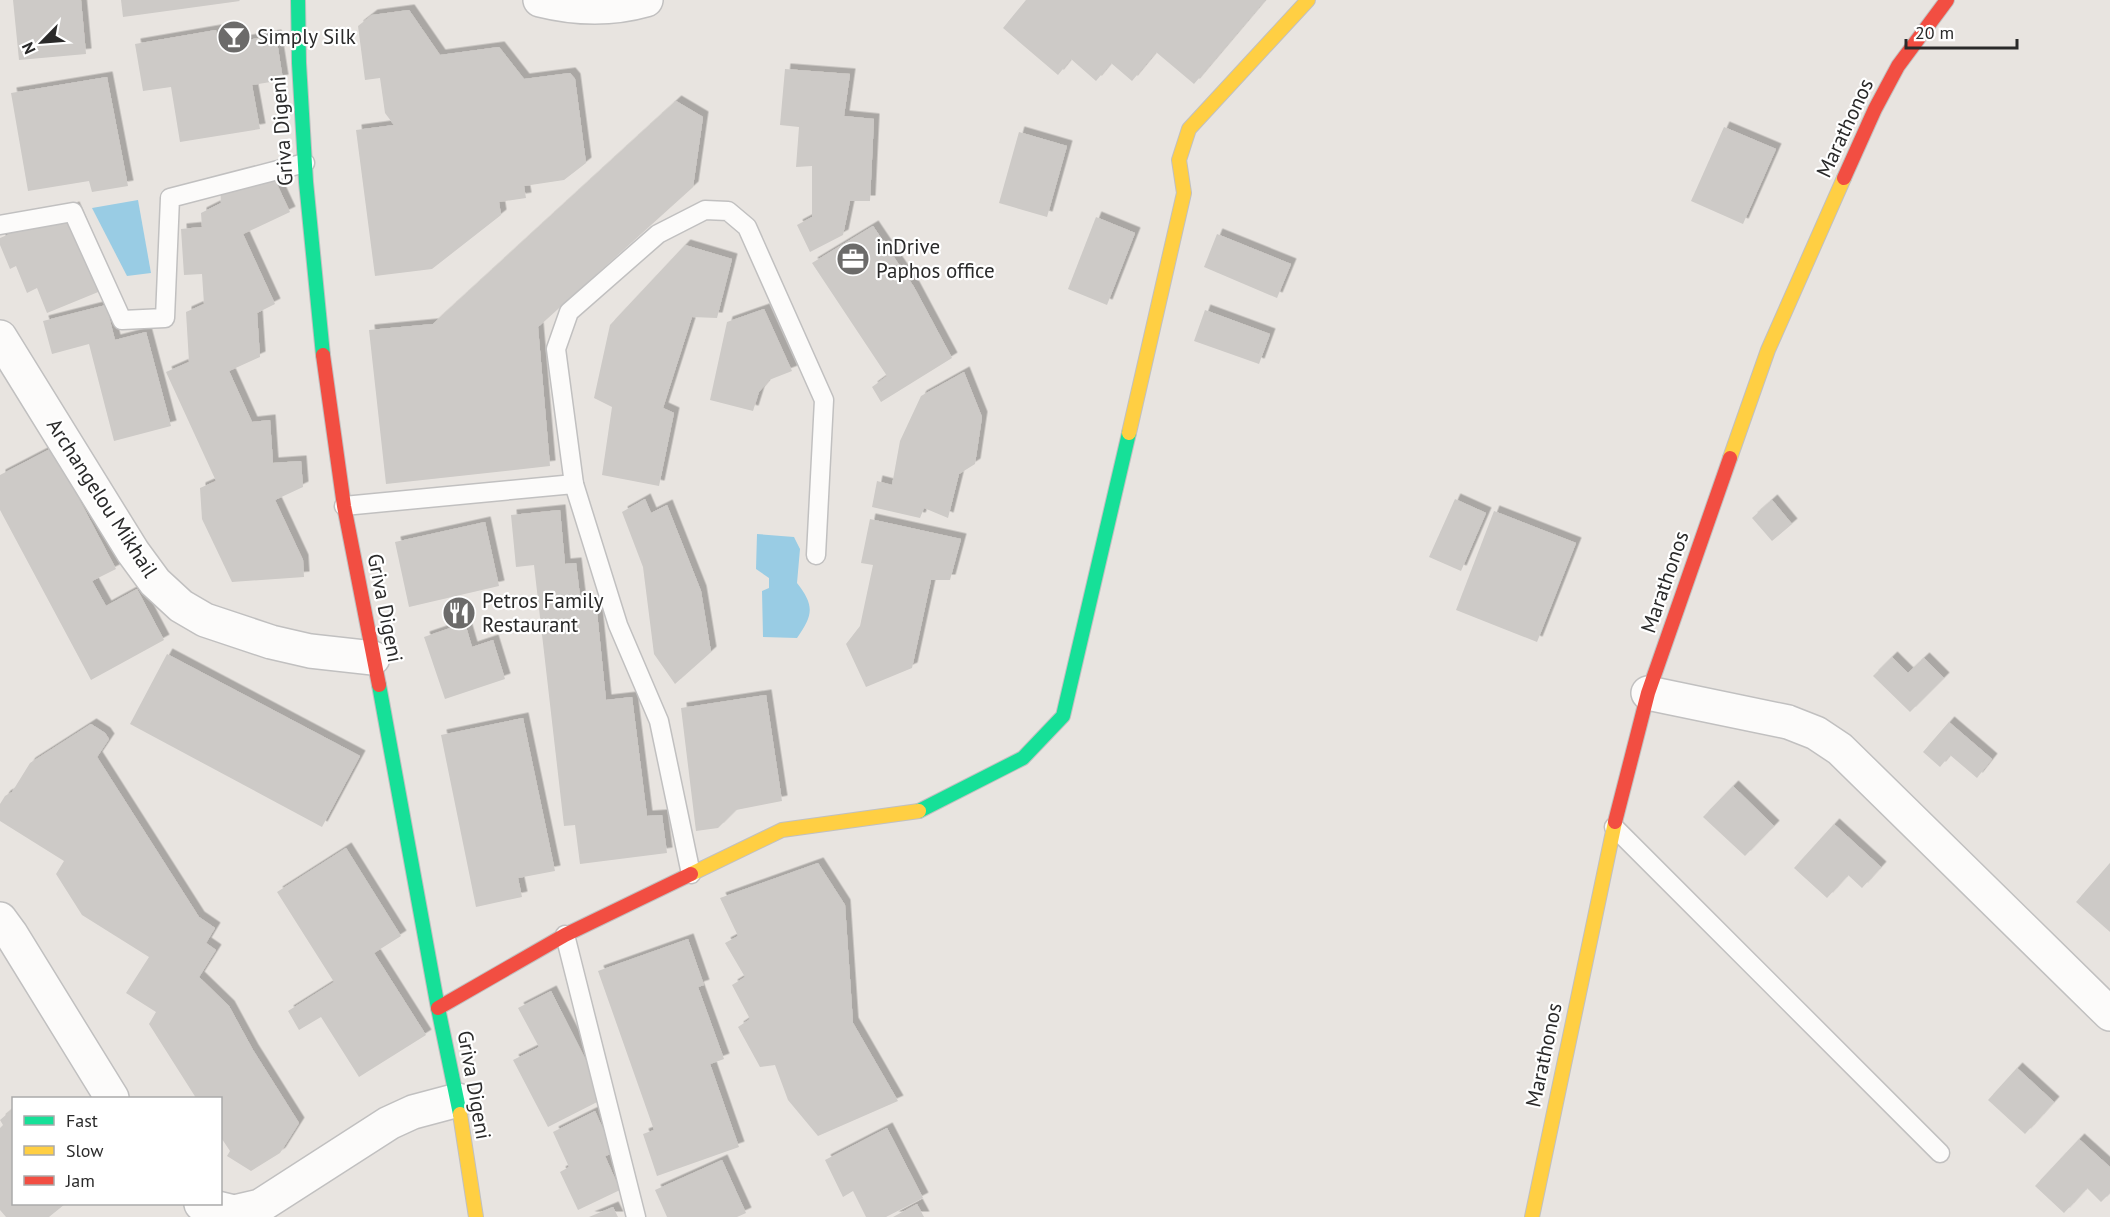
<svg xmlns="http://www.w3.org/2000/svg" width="2110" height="1217" viewBox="0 0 2110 1217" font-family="'PT Sans',sans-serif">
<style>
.water{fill:#99cce4}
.building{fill:#cdcac7;filter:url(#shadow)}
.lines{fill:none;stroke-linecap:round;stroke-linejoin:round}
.lane-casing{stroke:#c1c0c0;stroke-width:21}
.street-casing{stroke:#c1c0c0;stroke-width:36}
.fast-casing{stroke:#c1c0c0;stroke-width:16}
.slow-casing{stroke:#c1c0c0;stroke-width:16}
.jam-casing{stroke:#c1c0c0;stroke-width:16}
.lane{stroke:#fcfbfa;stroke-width:18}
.street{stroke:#fcfbfa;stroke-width:33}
.fast{stroke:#16e098;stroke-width:14}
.slow{stroke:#ffcf43;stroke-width:14}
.jam{stroke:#f24e42;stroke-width:14}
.labels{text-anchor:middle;stroke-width:4.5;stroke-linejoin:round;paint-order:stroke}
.poi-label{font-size:21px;fill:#2a2a2a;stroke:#fff;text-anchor:start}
.street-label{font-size:21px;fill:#2a2a2a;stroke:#fff}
</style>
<defs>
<filter id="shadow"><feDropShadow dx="5.5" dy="-5.5" stdDeviation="0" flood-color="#0004"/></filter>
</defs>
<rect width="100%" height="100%" fill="#e8e4e0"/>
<g class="water">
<path d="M138 200 151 273 127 276 92 208Z"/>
<path d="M757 534 794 537 800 549 797 583C815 606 813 615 797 638L763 637 762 591 769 588V578L756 569Z"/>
</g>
<g class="building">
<path d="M13 0H81L86 54 19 60Z"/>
<path d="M121 0H239L240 1 123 17Z"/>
<path d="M1026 0H1265L1194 84 1156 52 1132 81 1111 63 1096 81 1071 59 1058 75 1003 28Z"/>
<path d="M409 10 440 55 499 47 524 79 570 73 575 79 586 163 564 180 524 186 526 198 499 202 501 215 432 269 375 276 356 130 394 125 385 113 380 78 365 80 358 26 372 15Z"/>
<path d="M216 30 218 45 276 35 283 80 252 85 260 129 180 142 171 87 143 91 135 44Z"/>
<path d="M785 69 850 74 844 116 874 119 870 201H850L843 235 810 252 797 225 812 217V166L796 167 799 127 780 125Z"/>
<path d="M107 77 128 186 92 192 89 181 28 191 11 93Z"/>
<path d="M676 101 703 117 693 187 538 327 550 466 386 484 369 330 433 324Z"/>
<path d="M1724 127 1776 149 1743 224 1691 201Z"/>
<path d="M1019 132 1067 146 1047 217 999 203Z"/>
<path d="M275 180 290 212 243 234 275 304 257 313 260 357 229 371 252 422 270 420 273 463 301 461 303 487 275 500 303 560 304 577 232 582 202 519 200 488 216 481 166 372 189 362 186 312 204 304 202 274 184 275 181 229 202 227 201 213 221 203 220 184Z"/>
<path d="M74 207 108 288 47 313 37 288 27 293 16 266 10 269 0 245V238Z"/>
<path d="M1096 217 1135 233 1107 305 1068 289Z"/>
<path d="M873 226 914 287 952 358 881 402 872 387 887 376 812 263Z"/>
<path d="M1217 234 1291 264 1277 298 1204 267Z"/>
<path d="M685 245 732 259 717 318 692 317 663 408 674 413 659 486 602 475 612 407 594 398 610 325Z"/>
<path d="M106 305 115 340 146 332 171 426 114 441 89 344 52 354 43 321Z"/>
<path d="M764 309 792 371 769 380 759 392 753 411 710 400 727 322Z"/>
<path d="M1205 310 1270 334 1259 364 1194 341Z"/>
<path d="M964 372 982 417 975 464 959 474 948 518 924 508 920 518 872 507 877 481 892 485 900 441 921 396Z"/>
<path d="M52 448 116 569 92 581 106 606 137 589 164 640 91 680 0 510V475Z"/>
<path d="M645 499 651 513 667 505 701 591 711 652 675 684 654 654 643 567 622 512Z"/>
<path d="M1455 499 1486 513 1461 571 1429 557Z"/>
<path d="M1772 500 1792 524 1772 541 1752 518Z"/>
<path d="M560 510 565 564 576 563 581 604 596 602 606 700 632 697 647 816 662 815 667 853 580 864 575 825 564 826 534 565 516 567 511 515Z"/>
<path d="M1494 511 1576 543 1537 642 1456 610Z"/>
<path d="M870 519 961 539 950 580H931L912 668 866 687 846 644 860 626 873 565 861 563Z"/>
<path d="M485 522 499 586 409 607 395 542Z"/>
<path d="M465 623 472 647 493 640 505 679 445 699 424 637Z"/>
<path d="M167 654 360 756 322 827 130 724Z"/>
<path d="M1892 657 1908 673 1924 658 1944 678 1910 712 1873 676Z"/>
<path d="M766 695 782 801 736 810 718 828 696 831 681 708Z"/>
<path d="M523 718 555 871 518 878 522 897 476 907 441 735Z"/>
<path d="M1949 722 1992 759 1977 778 1950 755 1940 767 1923 752Z"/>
<path d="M91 724 105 733 109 739 97 757 199 917 215 928 206 943 216 950 199 977 229 1006 253 1050 299 1123 280 1153 251 1171 227 1156 230 1151 220 1136V1098H196L149 1024 156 1012 126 993 149 957 82 915 56 874 64 861 0 821V804L5 796 12 792 30 763Z"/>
<path d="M1733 786 1774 826 1745 856 1703 817Z"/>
<path d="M1834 824 1881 867 1862 888 1848 875 1827 898 1794 868Z"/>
<path d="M346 848 401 936 374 953 426 1035 359 1077 321 1017 299 1030 288 1011 334 982 277 892Z"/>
<path d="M818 863 845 905 853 1023 898 1101 818 1136 788 1100 775 1065 760 1067 738 1027 750 1019 732 985 745 977 725 943 738 936 720 898Z"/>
<path d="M2110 863V932L2076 902Z"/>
<path d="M688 939 704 985 698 987 724 1059 710 1064 739 1147 657 1176 643 1134 654 1130 598 971Z"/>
<path d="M551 991 605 1098 548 1127 513 1060 539 1047 518 1008Z"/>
<path d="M2017 1068 2054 1102 2025 1134 1988 1100Z"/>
<path d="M14 1108V1204H65L49 1217H6L0 1210V1128L3 1125 0 1120Z"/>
<path d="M595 1111 614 1153 605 1156 620 1190 578 1210 560 1172 569 1167 553 1132Z"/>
<path d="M887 1128 923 1198 886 1217H866L853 1191 843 1197 825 1160Z"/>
<path d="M2079 1139 2110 1167V1193L2101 1202 2087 1188 2064 1213 2035 1186Z"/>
<path d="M722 1160 746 1213 737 1217H667L655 1190Z"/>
<path d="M917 1204 924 1217H893Z"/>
<path d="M613 1207 618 1217H589Z"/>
</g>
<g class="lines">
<defs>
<g id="lane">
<path d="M0 225 73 212 122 320 165 318 170 198 305 163"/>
<path d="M344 506 574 484"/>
<path d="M1614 827 1940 1153"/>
<path d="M691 874 659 721 618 625 574 484 556 349 569 312 658 234 705 210 728 211 747 227 824 400 816 555"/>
<path d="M565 935 636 1217"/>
</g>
<g id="street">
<path d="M540 0C576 9 611 10 646 0"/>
<path d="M0 337 133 552 155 582 181 606 205 620 271 642 310 651 373 658"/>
<path d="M1648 693 1788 722 1816 733 1840 749 2110 1014"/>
<path d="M0 919 11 934 112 1098"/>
<path d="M201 1204 234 1212 260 1206 389 1123 413 1112 458 1100"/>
</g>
<g id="fast">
<path d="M298 0 299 63 306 182 323 355"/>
<path d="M379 685 438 1008 460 1114"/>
<path d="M919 811 1023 758 1063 716 1129 433"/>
</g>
<g id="slow">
<path d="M1129 433 1184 193 1179 160 1189 129 1308 0"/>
<path d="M1730 458 1768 350 1844 178"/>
<path d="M691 874 782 830 919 811"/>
<path d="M460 1114 476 1217"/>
<path d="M1532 1217 1615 822"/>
</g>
<g id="jam">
<path d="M1844 178 1875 109 1898 66 1947 0"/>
<path d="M323 355 344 506 379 685"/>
<path d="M1615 822 1648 693 1730 458"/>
<path d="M438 1008 565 935 691 874"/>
</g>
</defs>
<use href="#lane" class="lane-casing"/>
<use href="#street" class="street-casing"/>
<use href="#fast" class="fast-casing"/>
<use href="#slow" class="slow-casing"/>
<use href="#jam" class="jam-casing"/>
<use href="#lane" class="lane"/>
<use href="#street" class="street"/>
<use href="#fast" class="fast"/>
<use href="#slow" class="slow"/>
<use href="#jam" class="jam"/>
</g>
<defs>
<symbol id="bar-disc" viewBox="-11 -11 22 22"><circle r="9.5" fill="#6c6b6a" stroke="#fff"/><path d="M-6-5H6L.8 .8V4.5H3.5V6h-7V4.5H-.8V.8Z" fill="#fff"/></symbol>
<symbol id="office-disc" viewBox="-11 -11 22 22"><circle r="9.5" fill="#6c6b6a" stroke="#fff"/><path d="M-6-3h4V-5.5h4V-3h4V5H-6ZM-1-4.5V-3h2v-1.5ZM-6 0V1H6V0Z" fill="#fff"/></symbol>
<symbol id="restaurant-disc" viewBox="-11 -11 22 22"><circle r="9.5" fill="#6c6b6a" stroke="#fff"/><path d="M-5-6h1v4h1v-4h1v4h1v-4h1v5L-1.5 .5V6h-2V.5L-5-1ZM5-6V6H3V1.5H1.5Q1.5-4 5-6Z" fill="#fff"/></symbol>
</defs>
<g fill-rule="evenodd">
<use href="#bar-disc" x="215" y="18" width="38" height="38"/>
<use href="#office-disc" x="834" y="240" width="38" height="38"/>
<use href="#restaurant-disc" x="440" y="594" width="38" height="38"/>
</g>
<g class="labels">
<g class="poi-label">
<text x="257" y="44">Simply Silk</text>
<text x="876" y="254">inDrive<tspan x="876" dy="24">Paphos office</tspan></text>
<text x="482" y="608">Petros Family<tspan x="482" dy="24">Restaurant</tspan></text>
</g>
<g class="street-label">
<text transform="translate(1845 128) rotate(-65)" y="7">Marathonos</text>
<text transform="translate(282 131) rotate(-94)" y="7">Griva Digeni</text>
<text transform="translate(102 498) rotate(57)" y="7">Archangelou Mikhail</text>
<text transform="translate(1665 582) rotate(-71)" y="7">Marathonos</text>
<text transform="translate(385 608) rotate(79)" y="7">Griva Digeni</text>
<text transform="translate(1544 1055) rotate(-78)" y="7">Marathonos</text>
<text transform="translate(474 1085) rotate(80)" y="7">Griva Digeni</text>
</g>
</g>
<rect x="12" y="1097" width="210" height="108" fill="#ffffff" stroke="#aaaaaa" stroke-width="1.5"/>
<rect x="24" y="1116" width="30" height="9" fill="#16e098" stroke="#aaaaaa" stroke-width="1.5"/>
<text x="66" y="1127" font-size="18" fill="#2a2a2a">Fast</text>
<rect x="24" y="1146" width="30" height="9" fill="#ffcf43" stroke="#aaaaaa" stroke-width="1.5"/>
<text x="66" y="1157" font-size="18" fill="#2a2a2a">Slow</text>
<rect x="24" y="1176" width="30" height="9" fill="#f24e42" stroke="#aaaaaa" stroke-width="1.5"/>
<text x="66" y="1187" font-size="18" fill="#2a2a2a">Jam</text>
<g transform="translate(42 42) rotate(245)" stroke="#ffffff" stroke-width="4.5" paint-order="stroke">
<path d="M0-4.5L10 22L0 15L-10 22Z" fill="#2a2a2a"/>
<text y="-9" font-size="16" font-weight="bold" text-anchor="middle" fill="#2a2a2a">N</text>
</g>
<path d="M1906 39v9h111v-9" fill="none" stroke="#2a2a2a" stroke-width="3"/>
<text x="1915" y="39" font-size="18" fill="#2a2a2a" stroke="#ffffff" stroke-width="4.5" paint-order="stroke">20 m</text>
</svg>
